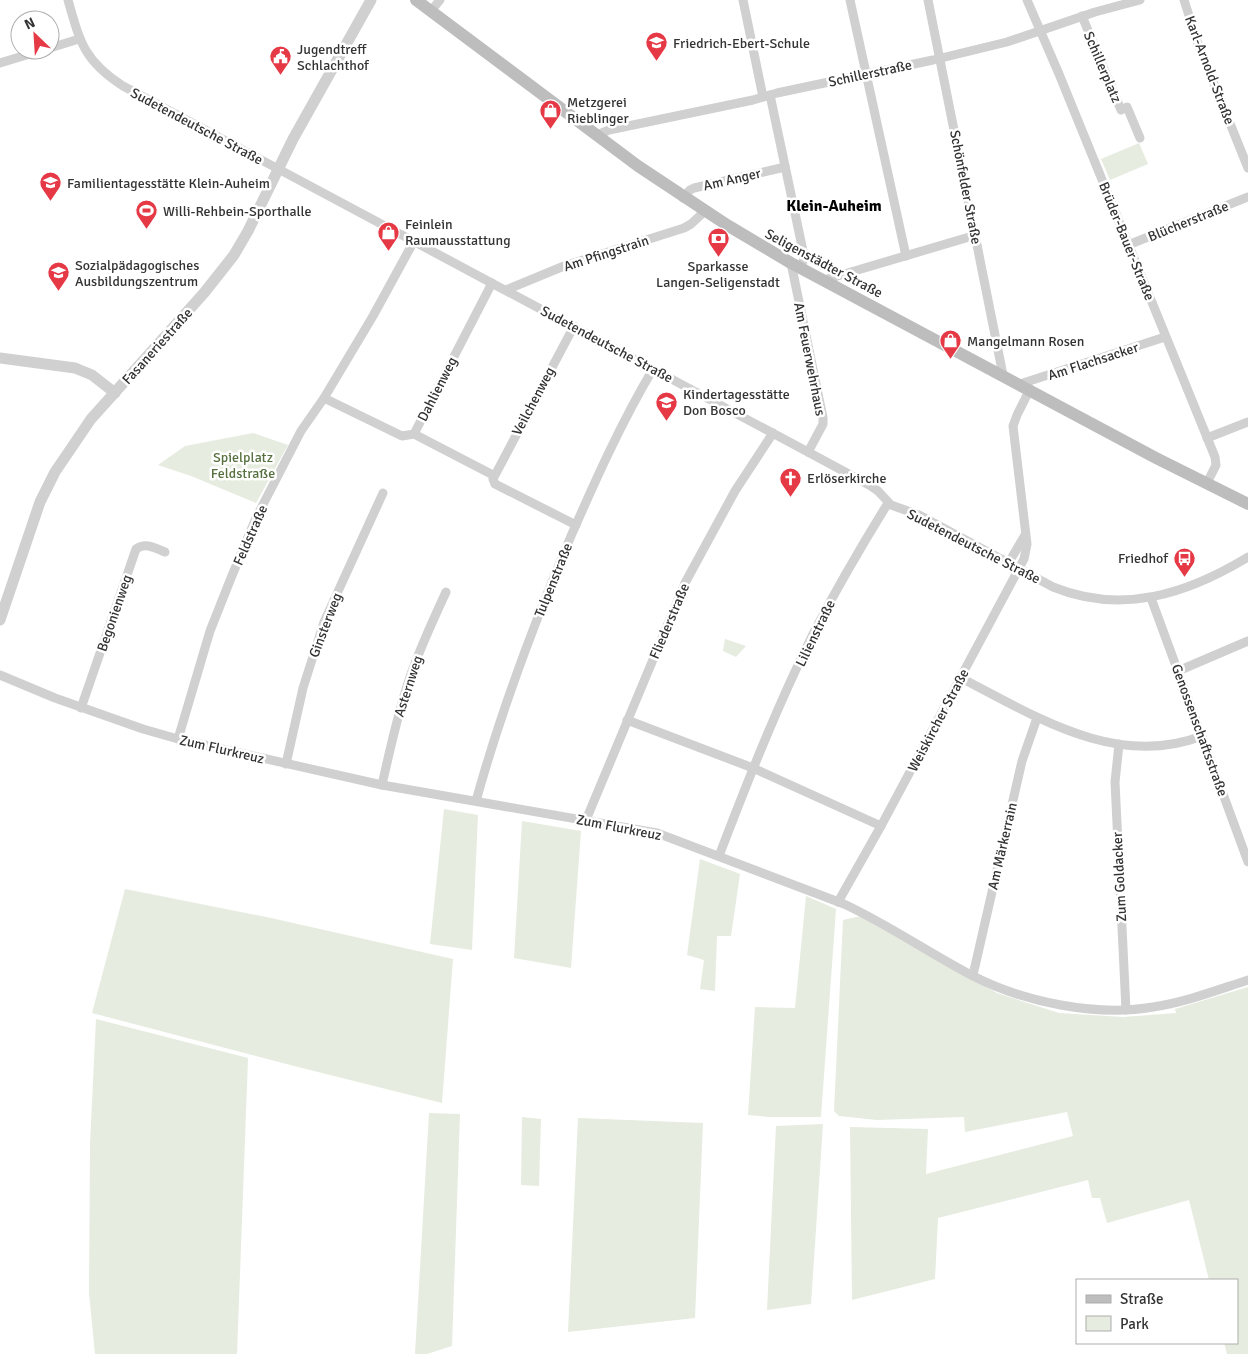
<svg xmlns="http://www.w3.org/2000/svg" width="1248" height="1354" viewBox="0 0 1248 1354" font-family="Signika,sans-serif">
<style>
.green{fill:#e6ecdf}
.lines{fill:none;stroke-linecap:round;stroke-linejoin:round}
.minor{stroke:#d0d0d0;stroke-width:9}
.tertiary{stroke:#d0d0d0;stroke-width:11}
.secondary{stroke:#bdbdbd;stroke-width:12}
.labels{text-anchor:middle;stroke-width:5;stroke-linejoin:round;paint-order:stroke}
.poi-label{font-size:14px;fill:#333;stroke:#fff;text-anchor:start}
.street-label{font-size:14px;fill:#333;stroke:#fff}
.park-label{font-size:14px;fill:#56703f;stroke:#fff}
.quarter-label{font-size:16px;font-weight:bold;fill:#000;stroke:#fff}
</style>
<rect width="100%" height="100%" fill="#fff"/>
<g class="green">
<path d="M1139 143 1148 164 1110 180 1101 159Z"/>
<path d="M253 433 288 445 256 503 191 476 158 465 185 446Z"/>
<path d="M725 639 746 646 736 657 723 651Z"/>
<path d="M444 809 478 815 472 950 430 944Z"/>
<path d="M522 821 581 831 571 968 514 958Z"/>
<path d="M700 859 740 874 731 936H717L715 991 700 989 704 960 687 955Z"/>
<path d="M125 889 271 918 453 959 442 1103 298 1067 92 1013Z"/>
<path d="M806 896 836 909 821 1117H769L748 1115 755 1007 795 1008Z"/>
<path d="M861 916 997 993 1059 1013 1123 1017 1176 1013 1175 1009 1248 987V1354H1227L1224 1343H1237V1280H1209L1189 1200 1107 1223 1100 1198H1092L1088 1180 938 1218 935 1279 852 1300 850 1127 928 1129 926 1174 1073 1136 1067 1112 965 1132 964 1117 877 1120 839 1116 834 1111 843 920Z"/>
<path d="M96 1019 248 1058 237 1354H95L89 1293 90 1144Z"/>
<path d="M429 1113 460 1114 452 1346 427 1354H415Z"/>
<path d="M522 1117 541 1119 539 1186 521 1185Z"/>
<path d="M578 1118 703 1123 695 1318 568 1332Z"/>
<path d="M823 1124 811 1304 767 1310 776 1126Z"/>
</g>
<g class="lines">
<g class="minor">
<path d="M68 0C80 42 84 61 123 86L808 452 871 486 878 491 891 505 919 515 1053 587C1122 615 1187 594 1248 557"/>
<path d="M743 0 763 97"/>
<path d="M850 0 906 256"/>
<path d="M928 0 1003 375"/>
<path d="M1027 0 1059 74 1215 457 1216 465 1207 483"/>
<path d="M1184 0 1198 44 1248 168"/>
<path d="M431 11 440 0"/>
<path d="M1082 16 1121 110 1127 107 1140 138"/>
<path d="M50 48 79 39"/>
<path d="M0 63 43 50"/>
<path d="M770 95 803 251 804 259 800 268"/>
<path d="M597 135 609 130 753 100 777 93 933 60 1007 42 1095 12 1140 0"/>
<path d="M683 198 690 190 694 188 785 167"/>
<path d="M1128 245 1248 197"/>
<path d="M791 263 823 418V424L808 452"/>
<path d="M824 280 976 235"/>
<path d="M506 290 564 266 684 228 691 224 705 211"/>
<path d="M574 326 493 479 495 484 576 525"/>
<path d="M1020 384 1165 337"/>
<path d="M324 398 402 436 414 434 492 283"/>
<path d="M414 434 493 475"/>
<path d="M1207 438 1248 422"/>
<path d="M1008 564 1025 535"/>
<path d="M1151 598 1248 862"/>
<path d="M1178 671 1248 641"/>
<path d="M0 675 55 698 143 729 178 739 382 785 657 833 844 904C889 925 929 953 973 976 1024 1002 1096 1017 1153 1007 1186 1002 1217 990 1248 980"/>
<path d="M961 678C1035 716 1116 769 1202 736"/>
<path d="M81 708 136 549C146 542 155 548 165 552"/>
<path d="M627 720 753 768 881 826"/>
<path d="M178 739 210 631 231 578 256 518 301 431 324 398 373 316 414 241"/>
<path d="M1119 744 1115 782 1126 1010"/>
<path d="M286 764 303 688 324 622 383 493"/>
<path d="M382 785C390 749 398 712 410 677 420 648 433 620 446 592"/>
<path d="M476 801C501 711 534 623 571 536 596 479 621 423 653 369"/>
<path d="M586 820 685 583 735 491 773 433"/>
<path d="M719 856C748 780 778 704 814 632 837 588 862 545 888 503"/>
<path d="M838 902 881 826 1024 559 1027 544 1013 426 1017 415 1030 389"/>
<path d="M973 975 1022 761 1037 718"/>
</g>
<g class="tertiary">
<path d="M0 358 75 368 92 375 115 393"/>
<path d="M0 620 40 502 55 472 91 419 204 293 234 255 248 231 293 139 371 0"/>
</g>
<path class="secondary" d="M416 0 638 166 727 225 791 263 1156 458 1248 504"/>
</g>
<defs>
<symbol id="school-pin" viewBox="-11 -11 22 30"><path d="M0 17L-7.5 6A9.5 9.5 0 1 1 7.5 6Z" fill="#e63946" stroke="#fff"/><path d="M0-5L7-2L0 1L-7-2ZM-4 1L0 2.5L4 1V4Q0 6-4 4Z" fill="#fff"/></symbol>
<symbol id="civic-pin" viewBox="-11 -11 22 30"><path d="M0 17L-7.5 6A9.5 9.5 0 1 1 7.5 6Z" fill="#e63946" stroke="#fff"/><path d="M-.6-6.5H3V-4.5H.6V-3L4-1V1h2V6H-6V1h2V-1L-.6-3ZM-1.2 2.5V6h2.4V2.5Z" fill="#fff"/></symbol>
<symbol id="shop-pin" viewBox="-11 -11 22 30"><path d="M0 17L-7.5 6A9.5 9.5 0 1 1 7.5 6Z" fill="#e63946" stroke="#fff"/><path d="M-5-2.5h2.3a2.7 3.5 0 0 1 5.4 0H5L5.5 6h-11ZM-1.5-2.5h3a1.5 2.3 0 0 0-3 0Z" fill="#fff"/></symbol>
<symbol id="stadium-pin" viewBox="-11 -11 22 30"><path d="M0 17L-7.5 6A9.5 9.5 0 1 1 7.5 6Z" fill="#e63946" stroke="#fff"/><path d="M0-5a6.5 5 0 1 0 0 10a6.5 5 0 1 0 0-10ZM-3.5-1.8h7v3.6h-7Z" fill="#fff"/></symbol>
<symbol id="bank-pin" viewBox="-11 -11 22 30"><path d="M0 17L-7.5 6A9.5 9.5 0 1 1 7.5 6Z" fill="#e63946" stroke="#fff"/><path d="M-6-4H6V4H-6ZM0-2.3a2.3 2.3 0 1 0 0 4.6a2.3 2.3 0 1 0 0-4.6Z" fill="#fff"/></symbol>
<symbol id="church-pin" viewBox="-11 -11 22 30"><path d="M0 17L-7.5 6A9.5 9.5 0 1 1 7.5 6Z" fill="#e63946" stroke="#fff"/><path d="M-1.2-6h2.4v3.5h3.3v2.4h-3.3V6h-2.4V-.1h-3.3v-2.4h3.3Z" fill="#fff"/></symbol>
<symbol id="bus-pin" viewBox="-11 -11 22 30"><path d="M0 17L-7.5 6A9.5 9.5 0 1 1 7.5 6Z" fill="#e63946" stroke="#fff"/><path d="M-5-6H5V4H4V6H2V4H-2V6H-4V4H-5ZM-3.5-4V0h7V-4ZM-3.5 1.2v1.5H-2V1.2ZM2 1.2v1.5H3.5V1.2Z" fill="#fff"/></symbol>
</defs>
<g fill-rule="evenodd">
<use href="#school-pin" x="644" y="30" width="25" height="34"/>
<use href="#civic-pin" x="268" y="44" width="25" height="34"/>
<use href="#shop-pin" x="538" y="98" width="25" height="34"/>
<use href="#school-pin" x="38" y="170" width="25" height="34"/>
<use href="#stadium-pin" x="134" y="198" width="25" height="34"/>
<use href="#shop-pin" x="376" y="220" width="25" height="34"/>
<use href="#bank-pin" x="706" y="226" width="25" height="34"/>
<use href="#school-pin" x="46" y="260" width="25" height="34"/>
<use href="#shop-pin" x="938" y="328" width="25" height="34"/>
<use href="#school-pin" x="654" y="390" width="25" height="34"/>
<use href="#church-pin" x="778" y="466" width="25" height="34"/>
<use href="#bus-pin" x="1172" y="546" width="25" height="34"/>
</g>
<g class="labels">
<g class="poi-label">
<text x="673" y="48">Friedrich-Ebert-Schule</text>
<text x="297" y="54">Jugendtreff<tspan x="297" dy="16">Schlachthof</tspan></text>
<text x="567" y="107">Metzgerei<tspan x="567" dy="16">Rieblinger</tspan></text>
<text x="67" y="188">Familientagesstätte Klein-Auheim</text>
<text x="163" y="216">Willi-Rehbein-Sporthalle</text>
<text x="405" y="229">Feinlein<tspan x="405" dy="16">Raumausstattung</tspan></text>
<text x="75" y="270">Sozialpädagogisches<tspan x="75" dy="16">Ausbildungszentrum</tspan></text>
<text x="718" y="271" text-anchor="middle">Sparkasse<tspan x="718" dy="16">Langen-Seligenstadt</tspan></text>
<text x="967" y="346">Mangelmann Rosen</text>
<text x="683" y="399">Kindertagesstätte<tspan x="683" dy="16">Don Bosco</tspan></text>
<text x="807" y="483">Erlöserkirche</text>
<text x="1168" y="563" text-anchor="end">Friedhof</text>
</g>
<g class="street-label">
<text transform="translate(1103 67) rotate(67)" y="5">Schillerplatz</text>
<text transform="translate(1210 70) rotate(69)" y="5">Karl-Arnold-Straße</text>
<text transform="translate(870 73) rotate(-12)" y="5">Schillerstraße</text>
<text transform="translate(197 126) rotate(28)" y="5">Sudetendeutsche Straße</text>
<text transform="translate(732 179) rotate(-13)" y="5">Am Anger</text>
<text transform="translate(966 187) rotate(79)" y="5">Schönfelder Straße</text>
<text transform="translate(1188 221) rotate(-22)" y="5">Blücherstraße</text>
<text transform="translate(1127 241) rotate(68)" y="5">Brüder-Bauer-Straße</text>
<text transform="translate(606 253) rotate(-18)" y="5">Am Pfingstrain</text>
<text transform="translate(824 263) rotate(28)" y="5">Seligenstädter Straße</text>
<text transform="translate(607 344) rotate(28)" y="5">Sudetendeutsche Straße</text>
<text transform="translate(157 346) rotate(-48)" y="5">Fasaneriestraße</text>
<text transform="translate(810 359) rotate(79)" y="5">Am Feuerwehrhaus</text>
<text transform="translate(1093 361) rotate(-18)" y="5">Am Flachsacker</text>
<text transform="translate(437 389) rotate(-63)" y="5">Dahlienweg</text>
<text transform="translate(533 401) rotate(-62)" y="5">Veilchenweg</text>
<text transform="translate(250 535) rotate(-66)" y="5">Feldstraße</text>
<text transform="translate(974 546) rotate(27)" y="5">Sudetendeutsche Straße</text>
<text transform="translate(553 580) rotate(-68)" y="5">Tulpenstraße</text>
<text transform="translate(114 613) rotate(-71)" y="5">Begonienweg</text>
<text transform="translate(669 621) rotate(-67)" y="5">Fliederstraße</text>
<text transform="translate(325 625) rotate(-69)" y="5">Ginsterweg</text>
<text transform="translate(815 633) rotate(-64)" y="5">Lilienstraße</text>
<text transform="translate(408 686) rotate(-72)" y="5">Asternweg</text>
<text transform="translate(938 720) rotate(-62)" y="5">Weiskircher Straße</text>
<text transform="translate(1200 730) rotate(70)" y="5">Genossenschaftsstraße</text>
<text transform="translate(222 749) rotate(13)" y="5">Zum Flurkreuz</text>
<text transform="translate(619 827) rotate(11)" y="5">Zum Flurkreuz</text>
<text transform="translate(1002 846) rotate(-77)" y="5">Am Märkerrain</text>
<text transform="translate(1119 877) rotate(-93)" y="5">Zum Goldacker</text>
</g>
<g class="park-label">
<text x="243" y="462">Spielplatz<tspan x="243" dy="16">Feldstraße</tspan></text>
</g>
<g class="quarter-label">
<text x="834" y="211">Klein-Auheim</text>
</g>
</g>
<rect x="1076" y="1279" width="162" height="65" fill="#ffffff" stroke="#adadad"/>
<rect x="1086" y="1295" width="25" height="8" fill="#bdbdbd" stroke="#adadad"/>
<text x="1120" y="1304" font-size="15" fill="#333333">Straße</text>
<rect x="1086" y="1316" width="25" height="15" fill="#e6ecdf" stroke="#adadad"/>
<text x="1120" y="1329" font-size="15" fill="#333333">Park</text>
<g transform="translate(35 35) rotate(335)"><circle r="24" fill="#ffffff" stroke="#adadad"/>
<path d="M0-4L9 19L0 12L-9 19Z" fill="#e63946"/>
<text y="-8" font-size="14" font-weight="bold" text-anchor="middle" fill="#333333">N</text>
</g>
</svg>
